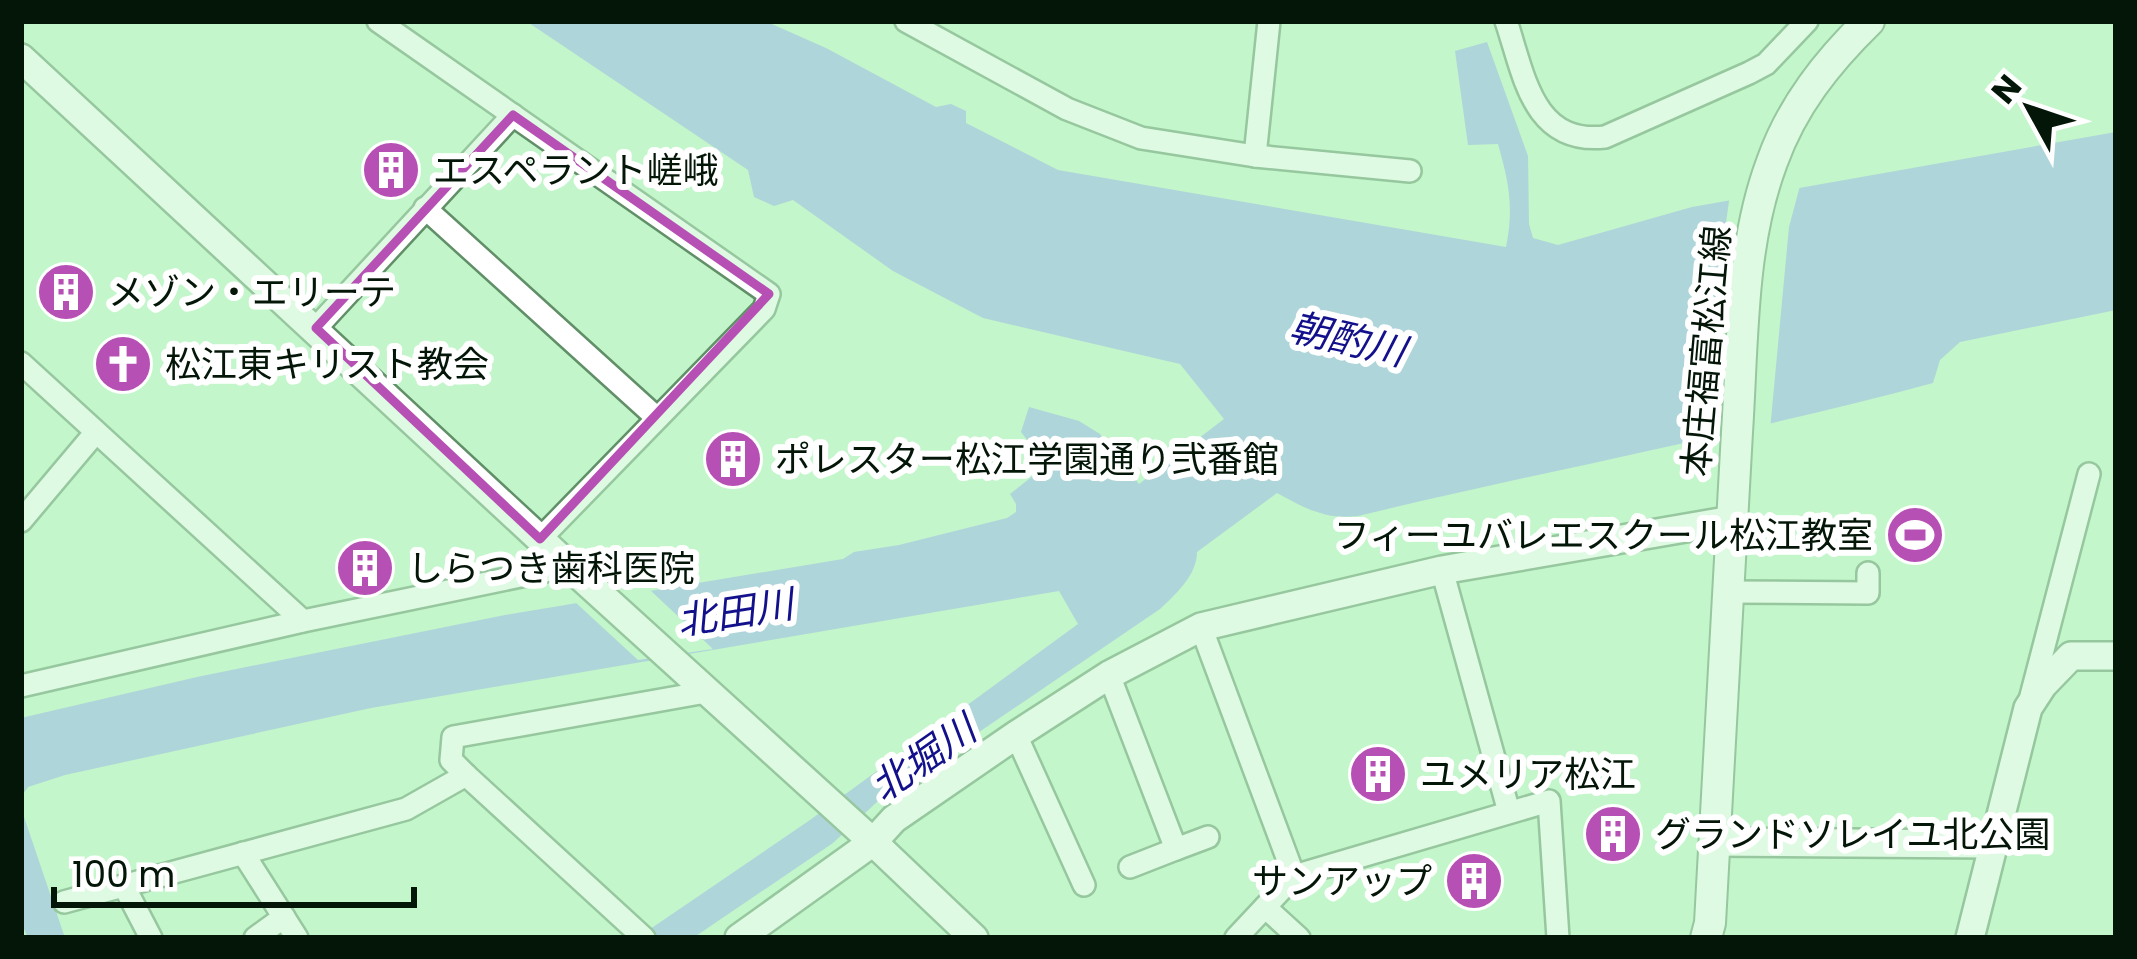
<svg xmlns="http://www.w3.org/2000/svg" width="2137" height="959" viewBox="0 0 2137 959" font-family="Poppins,'Noto Sans JP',sans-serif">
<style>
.water{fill:#96adec}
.pier{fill:#c3f5ca}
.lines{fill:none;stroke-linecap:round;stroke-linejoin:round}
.minor-casing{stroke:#608f68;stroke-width:26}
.tertiary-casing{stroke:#608f68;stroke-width:32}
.secondary-casing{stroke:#608f68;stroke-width:34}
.minor{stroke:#fff;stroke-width:21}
.tertiary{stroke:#fff;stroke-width:27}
.secondary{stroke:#fff;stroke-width:30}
.marked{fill:none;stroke:#b750b4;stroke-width:9;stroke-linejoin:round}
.labels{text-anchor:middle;stroke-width:12;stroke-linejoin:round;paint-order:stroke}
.poi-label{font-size:36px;fill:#041608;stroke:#fff;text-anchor:start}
.street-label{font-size:36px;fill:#041608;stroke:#fff}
.water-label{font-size:39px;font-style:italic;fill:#13108c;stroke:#fff}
</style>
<rect width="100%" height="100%" fill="#c3f5ca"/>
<g class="water">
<path d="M526 21H765L826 48 936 107 951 104 966 111V123L1058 170 1506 247C1514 207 1509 183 1498 144L1468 145 1455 51 1487 42 1528 156 1529 224 1533 238 1558 245 1692 207 2116 132V310L1960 342 1940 360 1933 383C1743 434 1549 470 1358 516 1326 520 1304 508 1277 493L1197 552C1197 575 1176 594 1160 609L913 777 878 801 833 843 693 938H637L810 820 1078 624 1059 591 371 708 65 775 28 787 21 797V718L197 677 505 615 843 559 854 552 899 545 1007 518 1016 512V504L1010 494 1039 471 1044 462 1021 432 1029 407 1079 421 1100 434 1139 484 1224 419 1180 364 983 318 893 271 793 200 774 206 754 197 748 170Z"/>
<path d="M21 808 65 938H28L21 922Z"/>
</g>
<g class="pier">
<path d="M1801 182 1789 227 1770 430 1709 443 1722 251 1730 194Z"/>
<path d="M650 590 713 649 638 660 575 602Z"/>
</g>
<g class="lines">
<defs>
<g id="minor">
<path d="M378 21 769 294 764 309 540 539"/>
<path d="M906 21 1067 109 1141 138 1255 156 1269 21"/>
<path d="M1506 21C1524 74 1532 145 1605 137L1749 73 1766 64 1807 21"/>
<path d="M1255 156 1410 171"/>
<path d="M425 208 657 418"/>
<path d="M316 328 513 115"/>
<path d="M21 363 303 621"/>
<path d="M21 521 96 432"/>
<path d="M1442 570 1509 812"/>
<path d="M1728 592 1868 593V573"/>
<path d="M1201 627 1294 876"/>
<path d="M1109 675 1176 849 1130 867"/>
<path d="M21 686 303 621 569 566"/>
<path d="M2031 696 2089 474"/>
<path d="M1016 735 1084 885"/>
<path d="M466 775 451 760 453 737 706 692"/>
<path d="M1176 849 1208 837"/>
<path d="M243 853 297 938"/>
<path d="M124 886 151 938"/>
<path d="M64 902 406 809 466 775 644 938"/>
<path d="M1265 907 1299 938"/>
<path d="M255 938 284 917"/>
<path d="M1236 938 1294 876 1549 801 1558 938"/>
</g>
<g id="tertiary">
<path d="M21 58 569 566 873 842 974 938"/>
<path d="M1715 842 1993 844"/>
<path d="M739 938 873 842 894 819 1016 735 1109 675 1201 627 1442 570 1732 520"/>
<path d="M1970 938 2028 708 2043 685 2071 656H2116"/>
</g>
<path id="secondary" d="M1706 938 1710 923C1720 759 1727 595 1737 432 1743 343 1740 247 1772 162 1792 106 1827 62 1869 21"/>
</defs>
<use href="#minor" class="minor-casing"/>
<use href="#tertiary" class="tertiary-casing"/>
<use href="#secondary" class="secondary-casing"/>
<use href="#minor" class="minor"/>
<use href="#tertiary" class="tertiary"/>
<use href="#secondary" class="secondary"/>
</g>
<path d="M0 0H2137V959H0ZM513 115 769 294 540 539 316 328Z" fill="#c3f5ca" fill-opacity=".55" fill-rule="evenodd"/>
<path class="marked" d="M513 115 769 294 540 539 316 328Z"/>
<defs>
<symbol id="building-disc" viewBox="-11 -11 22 22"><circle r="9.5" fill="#b750b4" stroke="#fff"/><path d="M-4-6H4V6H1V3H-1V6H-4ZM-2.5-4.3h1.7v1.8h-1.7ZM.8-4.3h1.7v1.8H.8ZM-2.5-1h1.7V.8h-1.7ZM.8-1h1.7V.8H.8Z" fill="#fff"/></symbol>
<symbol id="church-disc" viewBox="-11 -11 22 22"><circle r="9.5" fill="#b750b4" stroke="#fff"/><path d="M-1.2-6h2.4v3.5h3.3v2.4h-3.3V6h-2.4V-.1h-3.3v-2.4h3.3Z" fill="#fff"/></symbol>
<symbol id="stadium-disc" viewBox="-11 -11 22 22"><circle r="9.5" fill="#b750b4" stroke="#fff"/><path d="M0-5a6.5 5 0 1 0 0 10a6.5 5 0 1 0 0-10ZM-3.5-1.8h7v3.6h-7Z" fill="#fff"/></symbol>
</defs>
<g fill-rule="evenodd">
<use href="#building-disc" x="358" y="137" width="66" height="66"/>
<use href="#building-disc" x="33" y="259" width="66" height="66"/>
<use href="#church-disc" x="90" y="331" width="66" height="66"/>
<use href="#building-disc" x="700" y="426" width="66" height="66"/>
<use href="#stadium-disc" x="1882" y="502" width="66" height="66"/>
<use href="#building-disc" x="332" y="535" width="66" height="66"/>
<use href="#building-disc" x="1345" y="741" width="66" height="66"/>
<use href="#building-disc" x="1580" y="801" width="66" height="66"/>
<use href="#building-disc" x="1441" y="848" width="66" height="66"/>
</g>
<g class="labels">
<g class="poi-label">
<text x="433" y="183">エスペラント嵯峨</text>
<text x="108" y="305">メゾン・エリーテ</text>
<text x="165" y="377">松江東キリスト教会</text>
<text x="775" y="472">ポレスター松江学園通り弐番館</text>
<text x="1873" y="548" text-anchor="end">フィーユバレエスクール松江教室</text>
<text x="407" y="581">しらつき歯科医院</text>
<text x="1420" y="787">ユメリア松江</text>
<text x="1655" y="847">グランドソレイユ北公園</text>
<text x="1432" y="894" text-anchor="end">サンアップ</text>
</g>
<g class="street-label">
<text transform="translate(1706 351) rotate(-85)" y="13">本庄福富松江線</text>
</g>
<g class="water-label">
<text transform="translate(1348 339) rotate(13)" y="14">朝酌川</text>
<text transform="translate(735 612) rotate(-9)" y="14">北田川</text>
<text transform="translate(923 758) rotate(-35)" y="14">北堀川</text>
</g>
</g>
<rect width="2137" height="959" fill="none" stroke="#041608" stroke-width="48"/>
<g transform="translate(2029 108) rotate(310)" stroke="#ffffff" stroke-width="9" paint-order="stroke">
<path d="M0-9L21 45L0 30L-21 45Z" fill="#041608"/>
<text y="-18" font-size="33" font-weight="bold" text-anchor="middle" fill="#041608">N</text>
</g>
<path d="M54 887v18h360v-18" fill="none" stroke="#041608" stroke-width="6"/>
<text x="72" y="887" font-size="36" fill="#041608" stroke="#ffffff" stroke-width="9" paint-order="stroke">100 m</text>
</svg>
